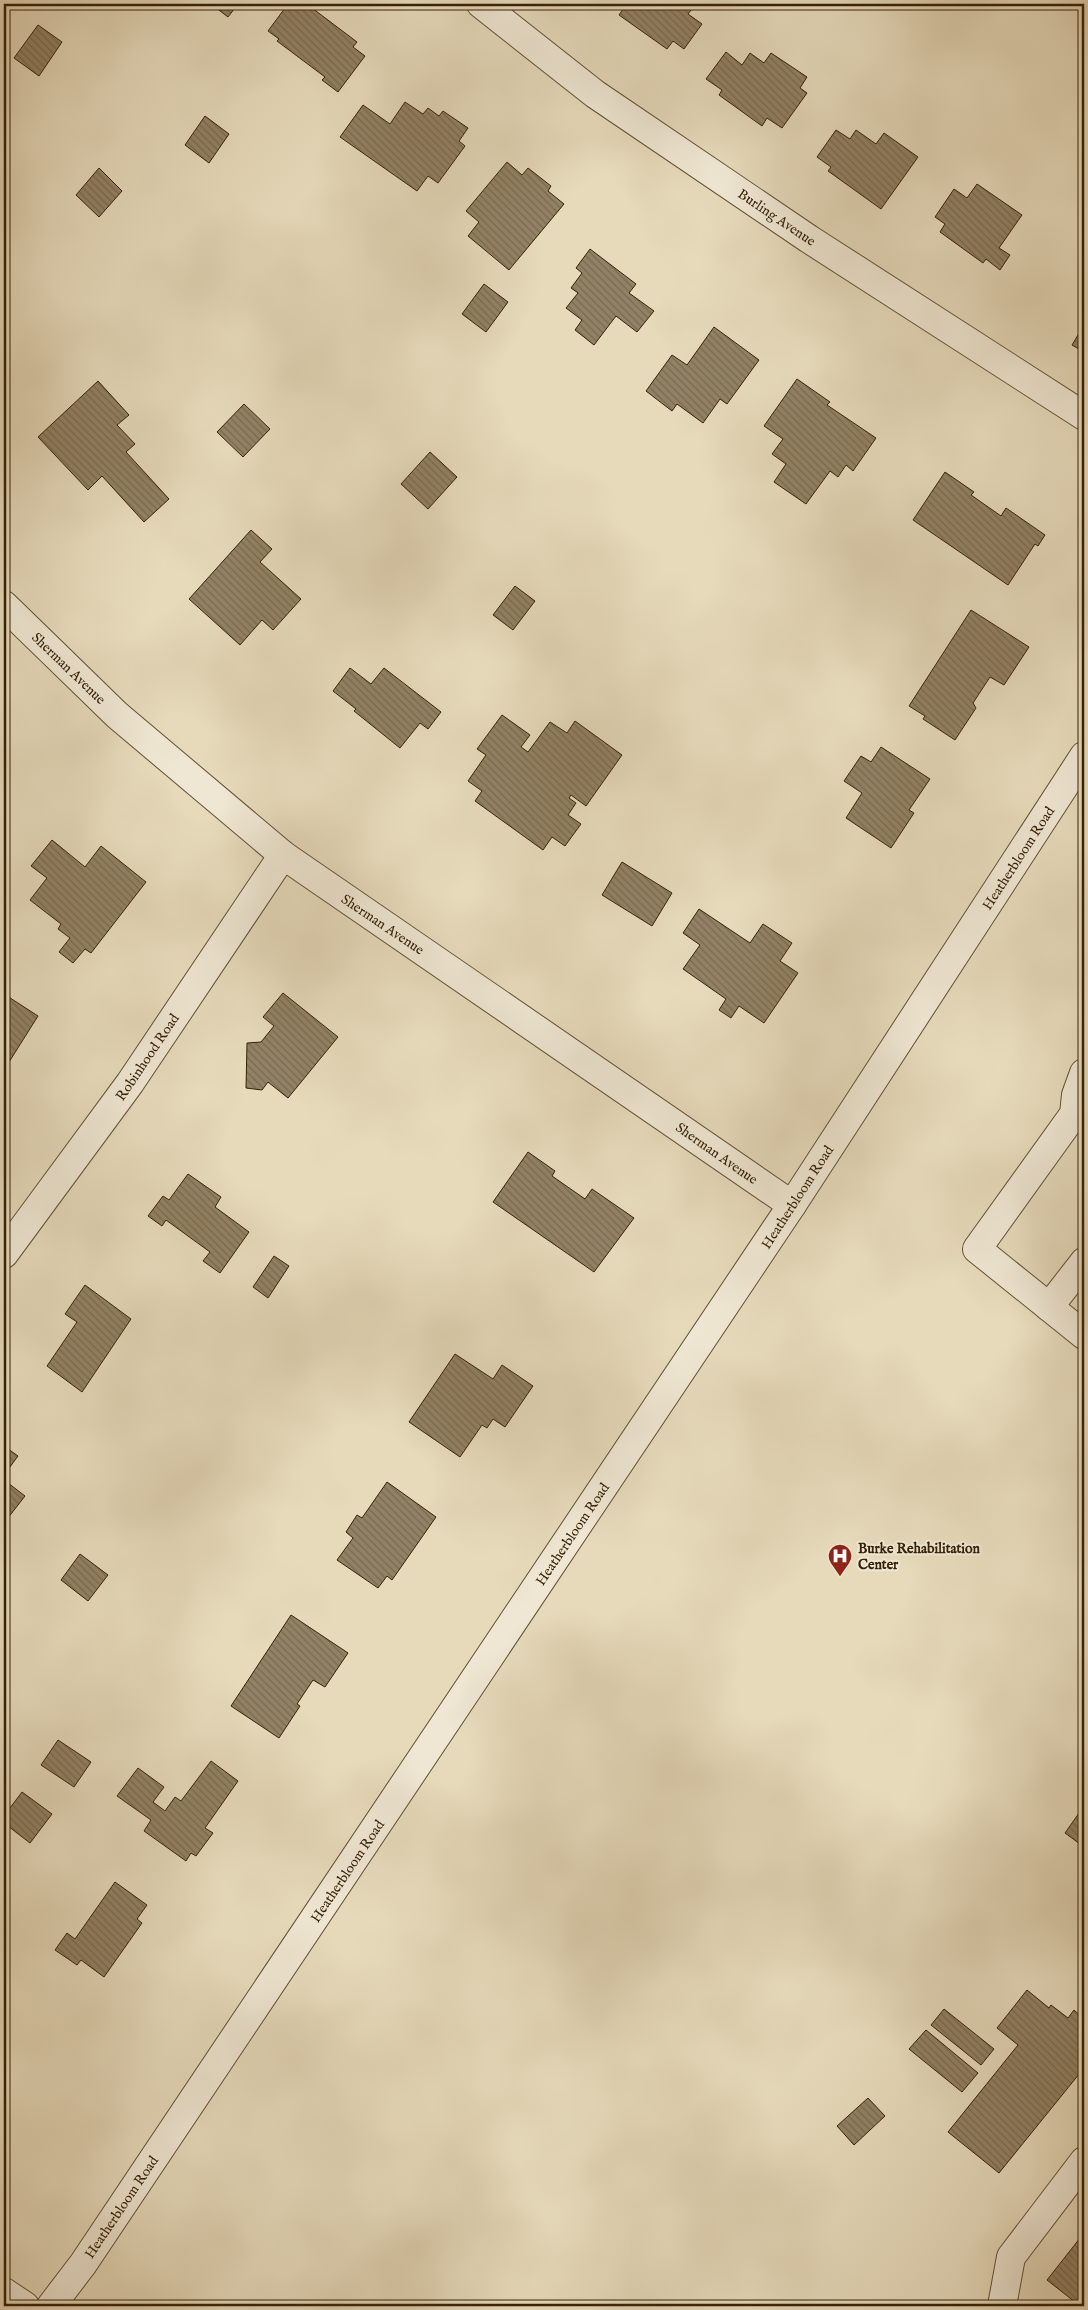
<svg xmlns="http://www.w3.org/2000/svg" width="1088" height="2310" viewBox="0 0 1088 2310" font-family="'IM FELL English',serif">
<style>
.building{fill:url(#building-back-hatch);stroke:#362207}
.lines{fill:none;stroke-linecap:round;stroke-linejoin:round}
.minor-casing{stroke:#625034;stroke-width:30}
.minor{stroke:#efe7d3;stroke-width:28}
.labels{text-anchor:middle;stroke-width:4;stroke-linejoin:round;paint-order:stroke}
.street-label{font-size:14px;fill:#362207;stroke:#efe7d3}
.poi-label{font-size:14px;font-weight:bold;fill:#362207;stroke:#efe7d3;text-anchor:start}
</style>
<defs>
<pattern id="building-back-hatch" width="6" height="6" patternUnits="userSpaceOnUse" patternTransform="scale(1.25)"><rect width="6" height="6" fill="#928265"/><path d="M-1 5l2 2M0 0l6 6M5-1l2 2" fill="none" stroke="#786a51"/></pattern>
</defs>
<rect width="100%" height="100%" fill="#e6dabb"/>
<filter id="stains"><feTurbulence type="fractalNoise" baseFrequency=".004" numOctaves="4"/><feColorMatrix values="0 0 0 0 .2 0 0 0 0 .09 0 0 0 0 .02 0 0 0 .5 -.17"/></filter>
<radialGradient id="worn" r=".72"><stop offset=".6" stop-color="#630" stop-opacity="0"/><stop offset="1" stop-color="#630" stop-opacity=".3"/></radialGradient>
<g class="building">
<path d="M211 4H238L228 17Z"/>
<path d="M288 4H297L305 10 308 5 357 42 353 47 365 56 338 92 322 80 325 77 277 41 279 39 268 31Z"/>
<path d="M624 4H693L695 5 688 14 702 24 684 49 673 41 667 49 619 15 626 5Z"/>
<path d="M38 25 62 42 39 76 14 58Z"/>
<path d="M726 52 742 65 750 53 764 63 771 53 807 77 800 88 807 93 782 128 767 118 762 126 719 95 722 90 706 79Z"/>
<path d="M405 102 423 114 428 108 439 116 443 111 468 128 459 141 465 146 438 183 428 176 417 191 340 137 363 105 390 124Z"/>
<path d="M205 116 229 134 209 163 185 145Z"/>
<path d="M836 130 850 139 856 130 876 144 884 133 918 157 881 209 828 171 831 167 817 157Z"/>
<path d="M507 162 522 175 528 168 551 186 548 191 564 204 509 270 468 236 479 222 466 211Z"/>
<path d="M99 168 122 191 99 217 76 195Z"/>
<path d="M977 184 1022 215 999 248 1010 255 1000 270 986 259 983 263 940 232 945 224 935 217 954 189 967 198Z"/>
<path d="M590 249 636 284 629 293 654 311 637 332 616 316 594 345 575 330 582 320 566 308 578 293 571 288 582 273 576 268Z"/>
<path d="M484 284 508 302 486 332 462 314Z"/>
<path d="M1084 325V352L1072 345Z"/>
<path d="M714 327 759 360 727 404 720 399 703 423 677 404 672 411 646 391 672 355 687 365Z"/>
<path d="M797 379 830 402 827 405 876 438 853 471 846 465 838 477 830 471 806 504 774 482 786 464 772 454 783 439 764 426Z"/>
<path d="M98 381 129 415 117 425 135 444 126 452 169 499 144 522 102 476 88 490 38 437Z"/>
<path d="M244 404 270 429 243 457 217 432Z"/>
<path d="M430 452 457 477 428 509 401 484Z"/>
<path d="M945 472 974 492 971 495 1001 516 1006 508 1045 535 1038 546 1035 544 1008 585 913 520Z"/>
<path d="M251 530 272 549 260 562 301 599 273 630 262 620 240 645 189 599Z"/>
<path d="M515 586 535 601 513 630 493 615Z"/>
<path d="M971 610 1029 647 1004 685 990 677 973 703 976 708 955 740 923 719 925 716 909 706Z"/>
<path d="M350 668 371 684 384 668 441 712 428 729 420 723 400 748 354 711 356 709 333 691Z"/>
<path d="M502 715 530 735 521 747 528 752 550 722 567 733 575 721 622 755 586 806 571 795 569 798 576 803 568 815 581 824 565 846 552 837 543 850 475 801 482 791 468 781 486 755 477 749Z"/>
<path d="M881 747 930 779 909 810 914 813 891 848 846 818 862 793 844 781 861 756 871 762Z"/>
<path d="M52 840 85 867 101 846 146 882 91 953 85 949 73 963 59 952 70 938 58 929 61 924 30 900 47 878 31 866Z"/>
<path d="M622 862 672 893 652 926 602 895Z"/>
<path d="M699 909 750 943 763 924 792 943 780 961 798 973 764 1023 739 1006 731 1018 719 1010 726 999 683 969 700 945 683 933Z"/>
<path d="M283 993 338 1037 288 1098 268 1082 262 1090 246 1088 247 1043 261 1042 274 1026 263 1017Z"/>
<path d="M4 994 38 1016 4 1070Z"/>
<path d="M528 1152 555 1171 552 1176 585 1199 592 1189 634 1218 594 1272 493 1202Z"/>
<path d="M188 1174 221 1197 215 1207 249 1232 220 1273 203 1261 210 1252 166 1220 162 1226 148 1216 163 1196 169 1200Z"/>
<path d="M274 1256 289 1266 268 1298 253 1287Z"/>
<path d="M85 1285 131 1319 82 1392 47 1366 77 1322 65 1314Z"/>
<path d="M455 1354 493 1379 502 1365 533 1386 505 1427 493 1419 487 1428 482 1425 460 1457 409 1422Z"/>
<path d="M4 1446 18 1456 4 1475Z"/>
<path d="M4 1480 25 1496 4 1523Z"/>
<path d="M387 1482 436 1517 392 1580 387 1576 378 1588 337 1560 353 1538 346 1532 357 1515 362 1518Z"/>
<path d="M80 1554 108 1575 88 1601 61 1580Z"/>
<path d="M291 1615 348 1653 325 1687 313 1680 297 1704 300 1706 279 1738 231 1706Z"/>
<path d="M58 1740 91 1762 74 1787 41 1765Z"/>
<path d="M211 1761 238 1781 205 1828 213 1833 196 1856 191 1853 186 1861 144 1831 151 1820 117 1796 138 1768 164 1787 153 1802 165 1811 175 1797 181 1801Z"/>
<path d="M22 1792 52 1814 30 1843 4 1823V1816Z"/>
<path d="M1084 1806V1847L1065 1833Z"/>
<path d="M115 1882 147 1905 137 1919 142 1923 104 1977 81 1960 77 1965 55 1950 67 1933 75 1939Z"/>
<path d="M1027 1990 1049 2008 1051 2005 1068 2018 1074 2010 1084 2019V2068L999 2173 948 2132 1018 2045 997 2028Z"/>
<path d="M944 2009 994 2049 981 2065 931 2025Z"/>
<path d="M926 2030 978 2073 962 2092 909 2049Z"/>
<path d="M868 2098 885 2116 854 2145 837 2126Z"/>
<path d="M1084 2233V2306H1080L1047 2280Z"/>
</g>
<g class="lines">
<defs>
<g id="minor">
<path d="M481 4 595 94 809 239 1084 416"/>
<path d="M4 605 117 715 283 855 792 1205"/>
<path d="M1084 1073 1076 1095 1074 1114 977 1249 1084 1335"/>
<path d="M4 1254 130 1083 283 855"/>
<path d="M1049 1307 1084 1262"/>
<path d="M4 2292 25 2306"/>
<path d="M51 2306 83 2264 792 1205 1084 756"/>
<path d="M1002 2306 1011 2257 1084 2161"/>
</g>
</defs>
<use href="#minor" class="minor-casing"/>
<use href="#minor" class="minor"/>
</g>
<defs>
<symbol id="hospital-pin" viewBox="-11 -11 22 30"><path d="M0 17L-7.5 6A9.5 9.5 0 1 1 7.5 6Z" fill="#8f2418" stroke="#efe7d3"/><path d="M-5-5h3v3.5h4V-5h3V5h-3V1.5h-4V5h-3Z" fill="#fff"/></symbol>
</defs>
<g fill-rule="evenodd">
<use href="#hospital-pin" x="826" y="1542" width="28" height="38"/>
</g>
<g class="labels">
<g class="street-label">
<text transform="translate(777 217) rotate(34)" y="5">Burling Avenue</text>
<text transform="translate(69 668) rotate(44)" y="5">Sherman Avenue</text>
<text transform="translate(1018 858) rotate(-57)" y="5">Heatherbloom Road</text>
<text transform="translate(383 924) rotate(34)" y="5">Sherman Avenue</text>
<text transform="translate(147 1057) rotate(-56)" y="5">Robinhood Road</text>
<text transform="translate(717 1153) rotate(35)" y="5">Sherman Avenue</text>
<text transform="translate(797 1197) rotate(-57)" y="5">Heatherbloom Road</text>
<text transform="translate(572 1534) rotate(-56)" y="5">Heatherbloom Road</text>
<text transform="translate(347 1871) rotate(-56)" y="5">Heatherbloom Road</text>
<text transform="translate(121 2207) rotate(-56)" y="5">Heatherbloom Road</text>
</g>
<g class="poi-label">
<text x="858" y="1553">Burke Rehabilitation<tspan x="858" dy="16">Center</tspan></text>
</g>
</g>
<rect width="1088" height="2310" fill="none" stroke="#e6dabb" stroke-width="20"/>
<rect x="5" y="5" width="1078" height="2300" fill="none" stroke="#362207" stroke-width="2.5"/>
<rect x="10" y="10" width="1068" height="2290" fill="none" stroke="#362207"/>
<rect width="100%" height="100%" filter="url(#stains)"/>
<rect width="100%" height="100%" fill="url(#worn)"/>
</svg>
